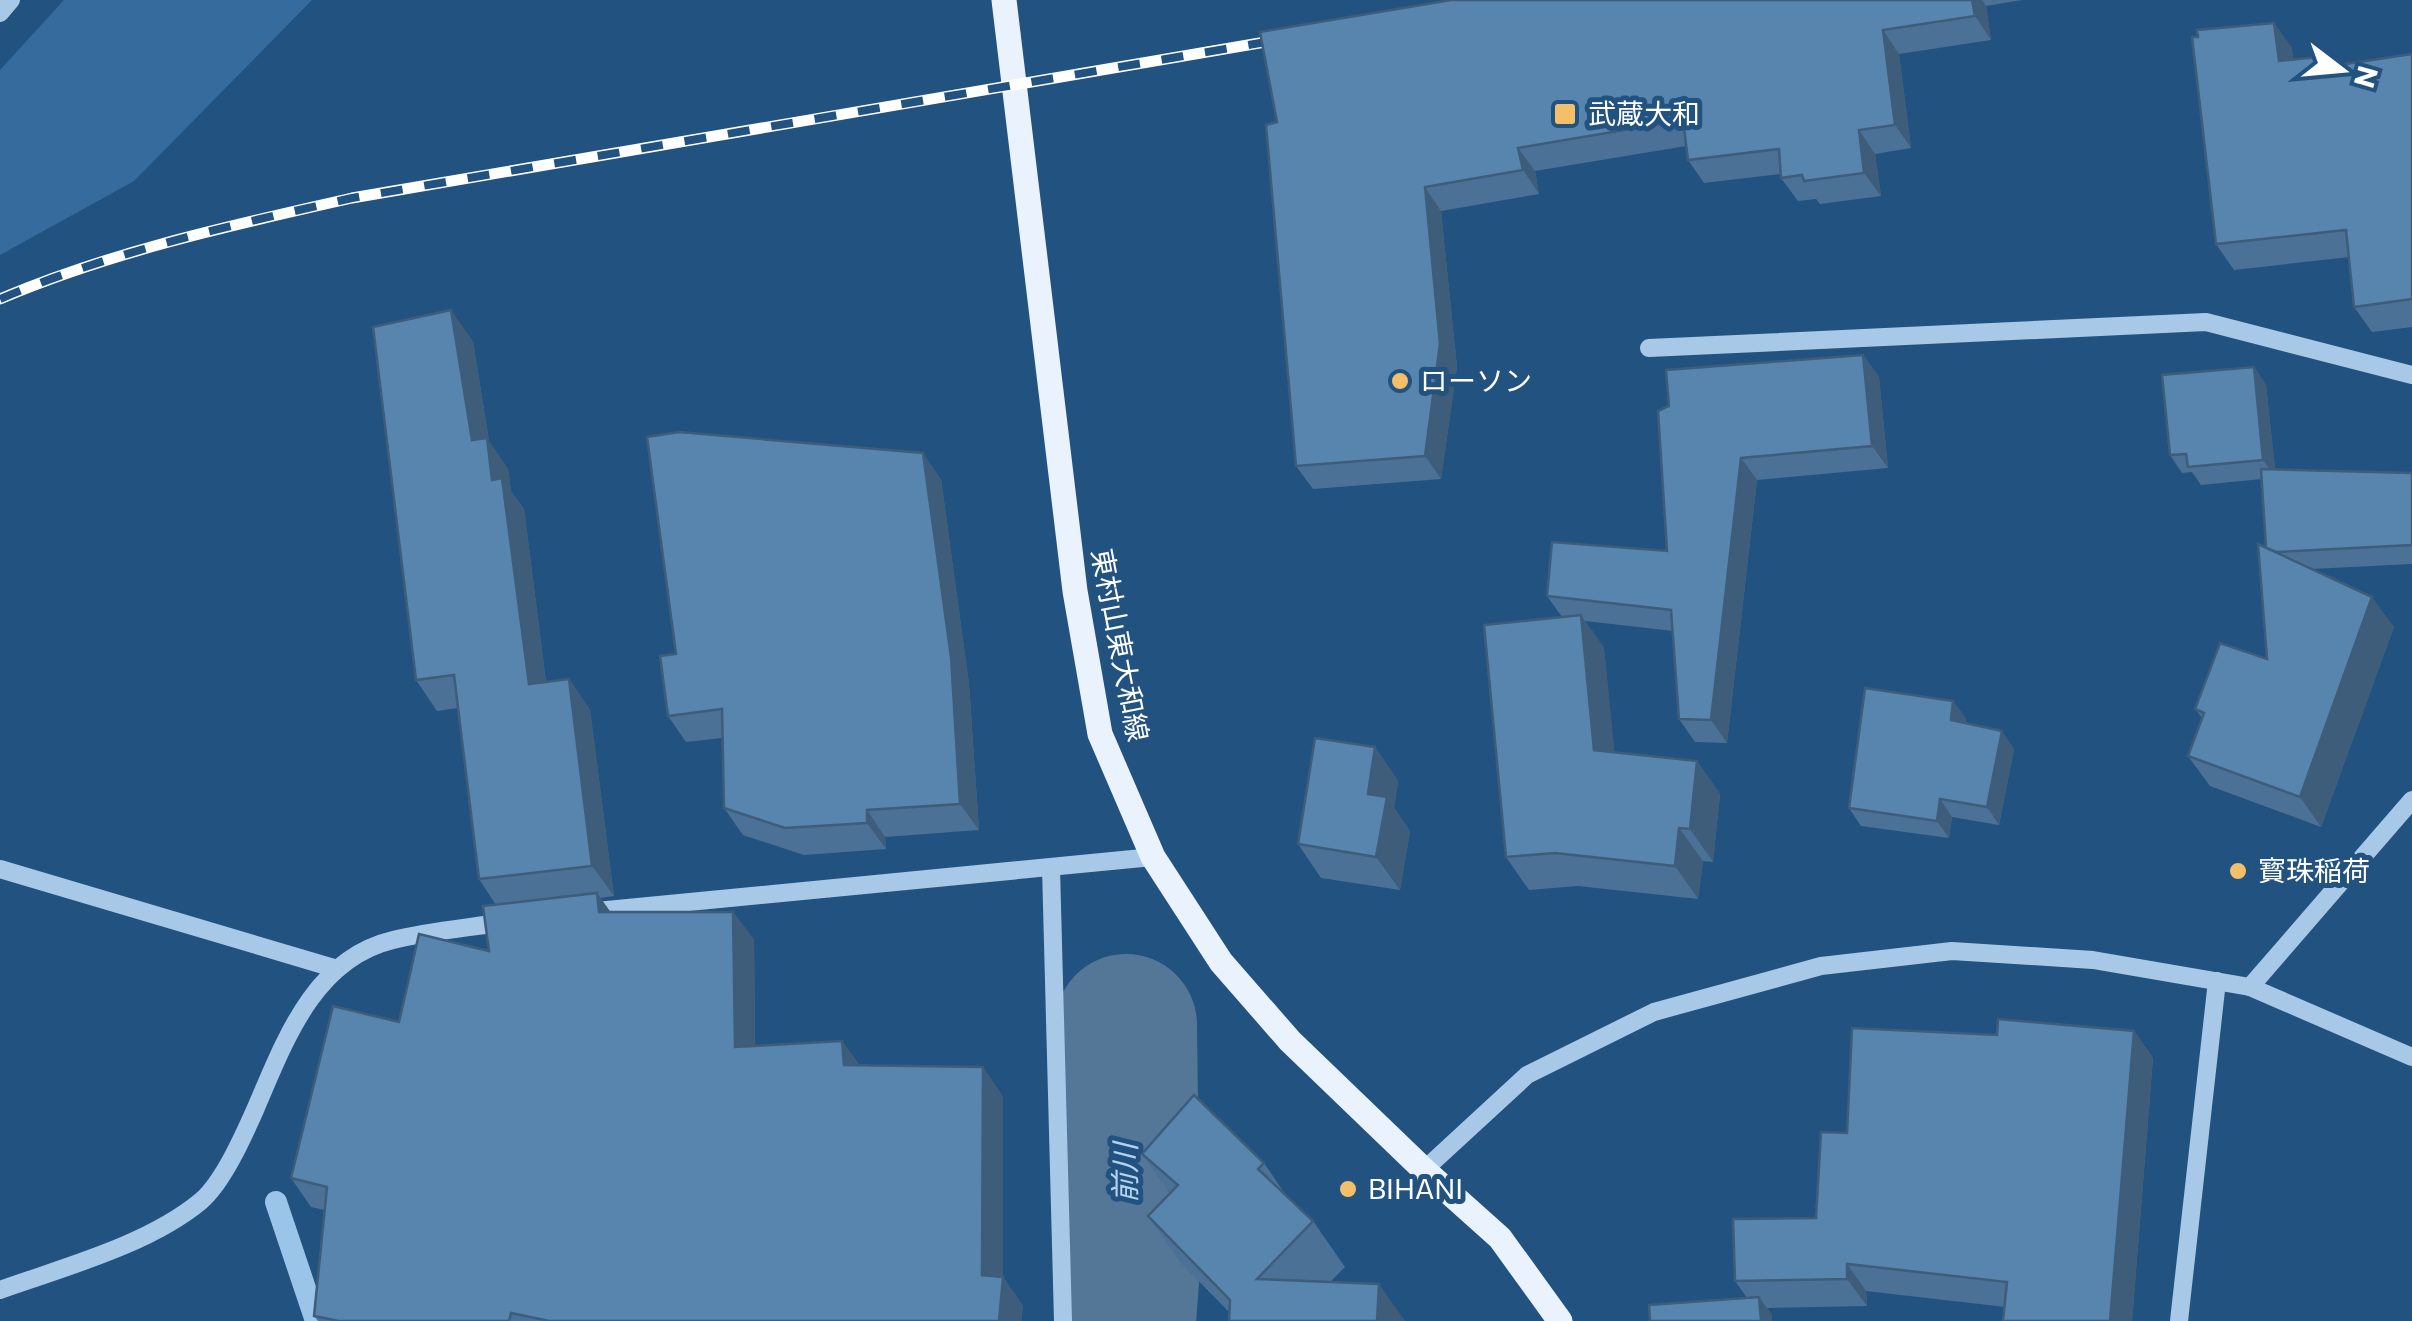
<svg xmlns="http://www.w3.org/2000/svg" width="2412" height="1321" viewBox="0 0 2412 1321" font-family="Commissioner,'Noto Sans JP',sans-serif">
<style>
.green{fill:#366c9d}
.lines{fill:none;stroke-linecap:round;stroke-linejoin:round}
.stream{stroke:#9bc5e8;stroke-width:22}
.river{stroke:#547798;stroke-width:142}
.minor{stroke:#a7c9e7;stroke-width:18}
.major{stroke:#e9f2fd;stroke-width:25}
.rail-casing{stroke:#fff;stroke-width:11}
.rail{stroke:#22527f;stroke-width:8;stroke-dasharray:22;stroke-linecap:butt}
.wall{fill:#4b7296}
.shaded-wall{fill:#3d5d7a}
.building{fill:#5785ae;stroke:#3d5d7a;stroke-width:2.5}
.poi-dot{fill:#f3c069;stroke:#22527f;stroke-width:4}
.labels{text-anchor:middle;stroke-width:10;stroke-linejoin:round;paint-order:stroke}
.poi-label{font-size:28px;fill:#fff;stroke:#22527f;text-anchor:start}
.street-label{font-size:28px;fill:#fff;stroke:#22527f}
.water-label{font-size:30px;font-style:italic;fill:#b2d3ef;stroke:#22527f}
</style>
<rect width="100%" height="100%" fill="#22527f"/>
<path class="green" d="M64 0H312L134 181 0 255V70Z"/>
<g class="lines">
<path class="stream" d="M276 1202 316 1321"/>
<path class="river" d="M1125 1321 1129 1267 1126 1025"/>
<g class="minor">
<path d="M0 13 11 0"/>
<path d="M1649 348 2206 322 2412 375"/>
<path d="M1051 868 1063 1321"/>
<path d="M0 869 337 969"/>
<path d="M586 912 1153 857"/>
<path d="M2250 987 2412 800"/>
<path d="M1424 1170 1527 1075 1654 1012 1821 966 1952 951 2093 960 2250 987 2412 1057"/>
<path d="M0 1290C64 1267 148 1245 201 1201 223 1182 243 1137 255 1110 284 1043 313 959 393 940 429 931 468 928 505 922"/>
<path d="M2179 1321 2217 981"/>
</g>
<path class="major" d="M1004 0 1075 591 1100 734 1153 857 1221 962 1290 1041 1424 1170 1500 1238 1560 1321"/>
<defs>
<path id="rail" d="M0 299C113 251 233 225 352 198L1289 38"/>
</defs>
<use href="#rail" class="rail-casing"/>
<use href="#rail" class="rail"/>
</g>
<g class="wall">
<path d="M1451 0H2022L1986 6 1991 40 1899 54 1911 148 1875 154 1881 196 1820 204 1816 199 1798 201 1781 178V174L1704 183 1688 160 1686 146 1535 171 1539 194 1441 211 1457 367 1441 479 1313 489 1296 466 1277 122Z"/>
<path d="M2274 23 2292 48 2293 59 2325 67 2412 54V327L2372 332 2354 307 2349 257 2234 270 2216 244Z"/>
<path d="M473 341 489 441 508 469 511 491 524 509 546 682 569 679 590 710 614 896 600 898 610 912H733L754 940 755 1046 842 1041 860 1066 1003 1096V1277L1023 1306 1021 1321H318L314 1316 324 1210 311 1207 291 1178 399 1022 489 951 496 905 479 879 458 708 437 711 416 680Z"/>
<path d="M1863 355 1879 377 1888 468 1757 480 1727 743 1695 742 1679 719 1673 631 1585 621 1604 648 1614 752 1697 761 1720 794 1713 862 1703 861 1698 899 1578 886 1529 890 1506 857 1562 617 1547 596 1667 551 1658 411Z"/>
<path d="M2254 367 2266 385 2275 469 2412 473V564L2312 569 2394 627 2321 827 2210 786 2188 756 2202 718 2195 709 2267 659 2266 548 2262 479 2201 485 2192 472 2182 473 2170 455Z"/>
<path d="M941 479 969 684 979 830 885 837 886 849 804 855 743 835 724 808 722 738 686 742 668 716 676 654Z"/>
<path d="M1953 701 1966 719 1965 723 2014 749 1999 825 1952 817 1949 838 1861 826 1849 808Z"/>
<path d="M1375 747 1398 781 1394 808 1410 831 1400 890 1321 878 1298 844Z"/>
<path d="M2134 1031 2153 1058 2132 1321H2003L2005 1307 1866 1291 1867 1306 1767 1308 1772 1315 1747 1298 1735 1281 1816 1218 1847 1133 1997 1035Z"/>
<path d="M1142 1154 1264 1163 1287 1197 1313 1221 1345 1267 1330 1282 1229 1312 1180 1262 1148 1216 1170 1194Z"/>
</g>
<g class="shaded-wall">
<path d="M1972 0H1982L1986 6 1991 40 1975 16Z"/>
<path d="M2274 23 2292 48 2296 86 2279 61Z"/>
<path d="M1883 30 1899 54 1911 148 1895 125Z"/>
<path d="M1859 130 1875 154 1881 196 1864 173Z"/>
<path d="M1518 148 1535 171 1539 194 1523 170Z"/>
<path d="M1425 187 1441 211 1457 367 1441 479 1425 456Z"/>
<path d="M451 310 473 341 489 441 508 469 511 491 524 509 550 715 529 684 492 480 472 440Z"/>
<path d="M1863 355 1879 377 1888 468 1872 446Z"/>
<path d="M2254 367 2266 385 2276 478 2263 460Z"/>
<path d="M923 453 941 479 969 684 979 830 960 804Z"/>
<path d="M1741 458 1757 480 1727 743 1711 720Z"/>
<path d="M2372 597 2394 627 2321 827 2300 797Z"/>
<path d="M1581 615 1604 648 1618 784 1594 750Z"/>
<path d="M569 679 590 710 614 896 592 866Z"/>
<path d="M1953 701 1966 719 1963 738 1951 720Z"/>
<path d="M2002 731 2014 749 1999 825 1987 807Z"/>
<path d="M1375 747 1398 781 1394 808 1410 831 1400 890 1376 857 1368 794Z"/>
<path d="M1697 761 1720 794 1713 862 1690 829Z"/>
<path d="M1940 799 1952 817 1949 838 1937 821Z"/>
<path d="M867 810 885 837 886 849 867 823Z"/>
<path d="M1679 828 1703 861 1698 899 1675 866Z"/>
<path d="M597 893 617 921 599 912Z"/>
<path d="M733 912 754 940 755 1075 735 1047Z"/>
<path d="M2134 1031 2153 1058 2132 1321H2110Z"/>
<path d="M842 1041 862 1070 844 1065Z"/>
<path d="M983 1067 1003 1096V1277L1023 1306 1021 1321H999L982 1275Z"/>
<path d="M1847 1264 1866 1291 1867 1306 1847 1279Z"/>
<path d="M1379 1284 1405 1321H1377Z"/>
<path d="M1759 1297 1772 1315V1321H1761Z"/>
</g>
<g class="building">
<path d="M1451 0H1972L1975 16 1883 30 1895 125 1859 130 1864 173 1804 181 1802 175 1781 178 1779 149 1688 160 1683 120 1518 148 1523 170 1425 187 1440 344 1425 456 1296 466 1266 125 1277 122 1260 32Z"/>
<path d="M2274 23 2279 61 2318 57 2319 68 2412 54V299L2354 307 2346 230 2216 244 2192 37H2198L2197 30Z"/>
<path d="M451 310 472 440 487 438 492 480 502 478 529 684 569 679 592 866 479 879 454 675 416 680 373 327Z"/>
<path d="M1863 355 1872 446 1741 458 1711 720 1679 719 1671 610 1547 596 1552 542 1667 551 1658 411 1669 406 1666 370Z"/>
<path d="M2254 367 2263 460 2188 467 2186 454 2170 455 2162 375Z"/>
<path d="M679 432 923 453 951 657 960 804 867 810V823L785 828 724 808 722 709 668 716 660 656 676 654 647 437Z"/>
<path d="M2261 469 2412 473V545L2276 552 2266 548Z"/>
<path d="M2258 544 2372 597 2300 797 2188 756 2204 713 2195 709 2220 643 2267 659Z"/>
<path d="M1581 615 1594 750 1697 761 1690 829 1679 828 1675 866 1555 853 1506 857 1484 625Z"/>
<path d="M1865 688 1953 701 1951 720 2002 731 1987 807 1940 799 1937 821 1849 808Z"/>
<path d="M1315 738 1375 747 1368 794 1387 797 1376 857 1298 844Z"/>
<path d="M597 893 599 912H733L735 1047 842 1041 844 1065 983 1067 982 1275 1003 1277 999 1321H549L511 1313 509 1321H339L314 1316 327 1187 291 1178 333 1006 399 1022 419 934 489 951 483 906Z"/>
<path d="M1998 1019 2134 1031 2110 1321H2003L2007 1282 1847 1264V1279L1735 1281 1733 1219 1816 1218 1821 1132 1847 1133 1852 1028 1997 1035Z"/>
<path d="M1194 1095 1264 1163 1258 1169 1313 1221 1257 1279 1379 1284 1377 1321H1229L1230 1300 1148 1216 1178 1185 1142 1154Z"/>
<path d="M1759 1297 1761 1321H1650L1649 1305Z"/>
</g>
<g class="poi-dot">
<rect x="1553" y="102" width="24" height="24" rx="5"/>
<circle cx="1400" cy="381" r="10"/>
<circle cx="2238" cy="871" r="10"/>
<circle cx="1348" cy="1189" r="10"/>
</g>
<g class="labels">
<g class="poi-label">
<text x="1588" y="124">武蔵大和</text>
<text x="1420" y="391">ローソン</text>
<text x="2258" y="881">寳珠稲荷</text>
<text x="1368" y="1199">BIHANI</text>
</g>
<g class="street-label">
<text transform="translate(1120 645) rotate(79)" y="10">東村山東大和線</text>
</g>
<g class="water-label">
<text transform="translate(1126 1173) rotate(-90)" y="10">前川</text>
</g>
</g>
<g transform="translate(2342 70) rotate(106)" stroke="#22527f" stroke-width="8" paint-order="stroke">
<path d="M0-8L18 38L0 25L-18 38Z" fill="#ffffff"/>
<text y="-15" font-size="28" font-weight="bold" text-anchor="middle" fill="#ffffff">N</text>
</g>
</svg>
